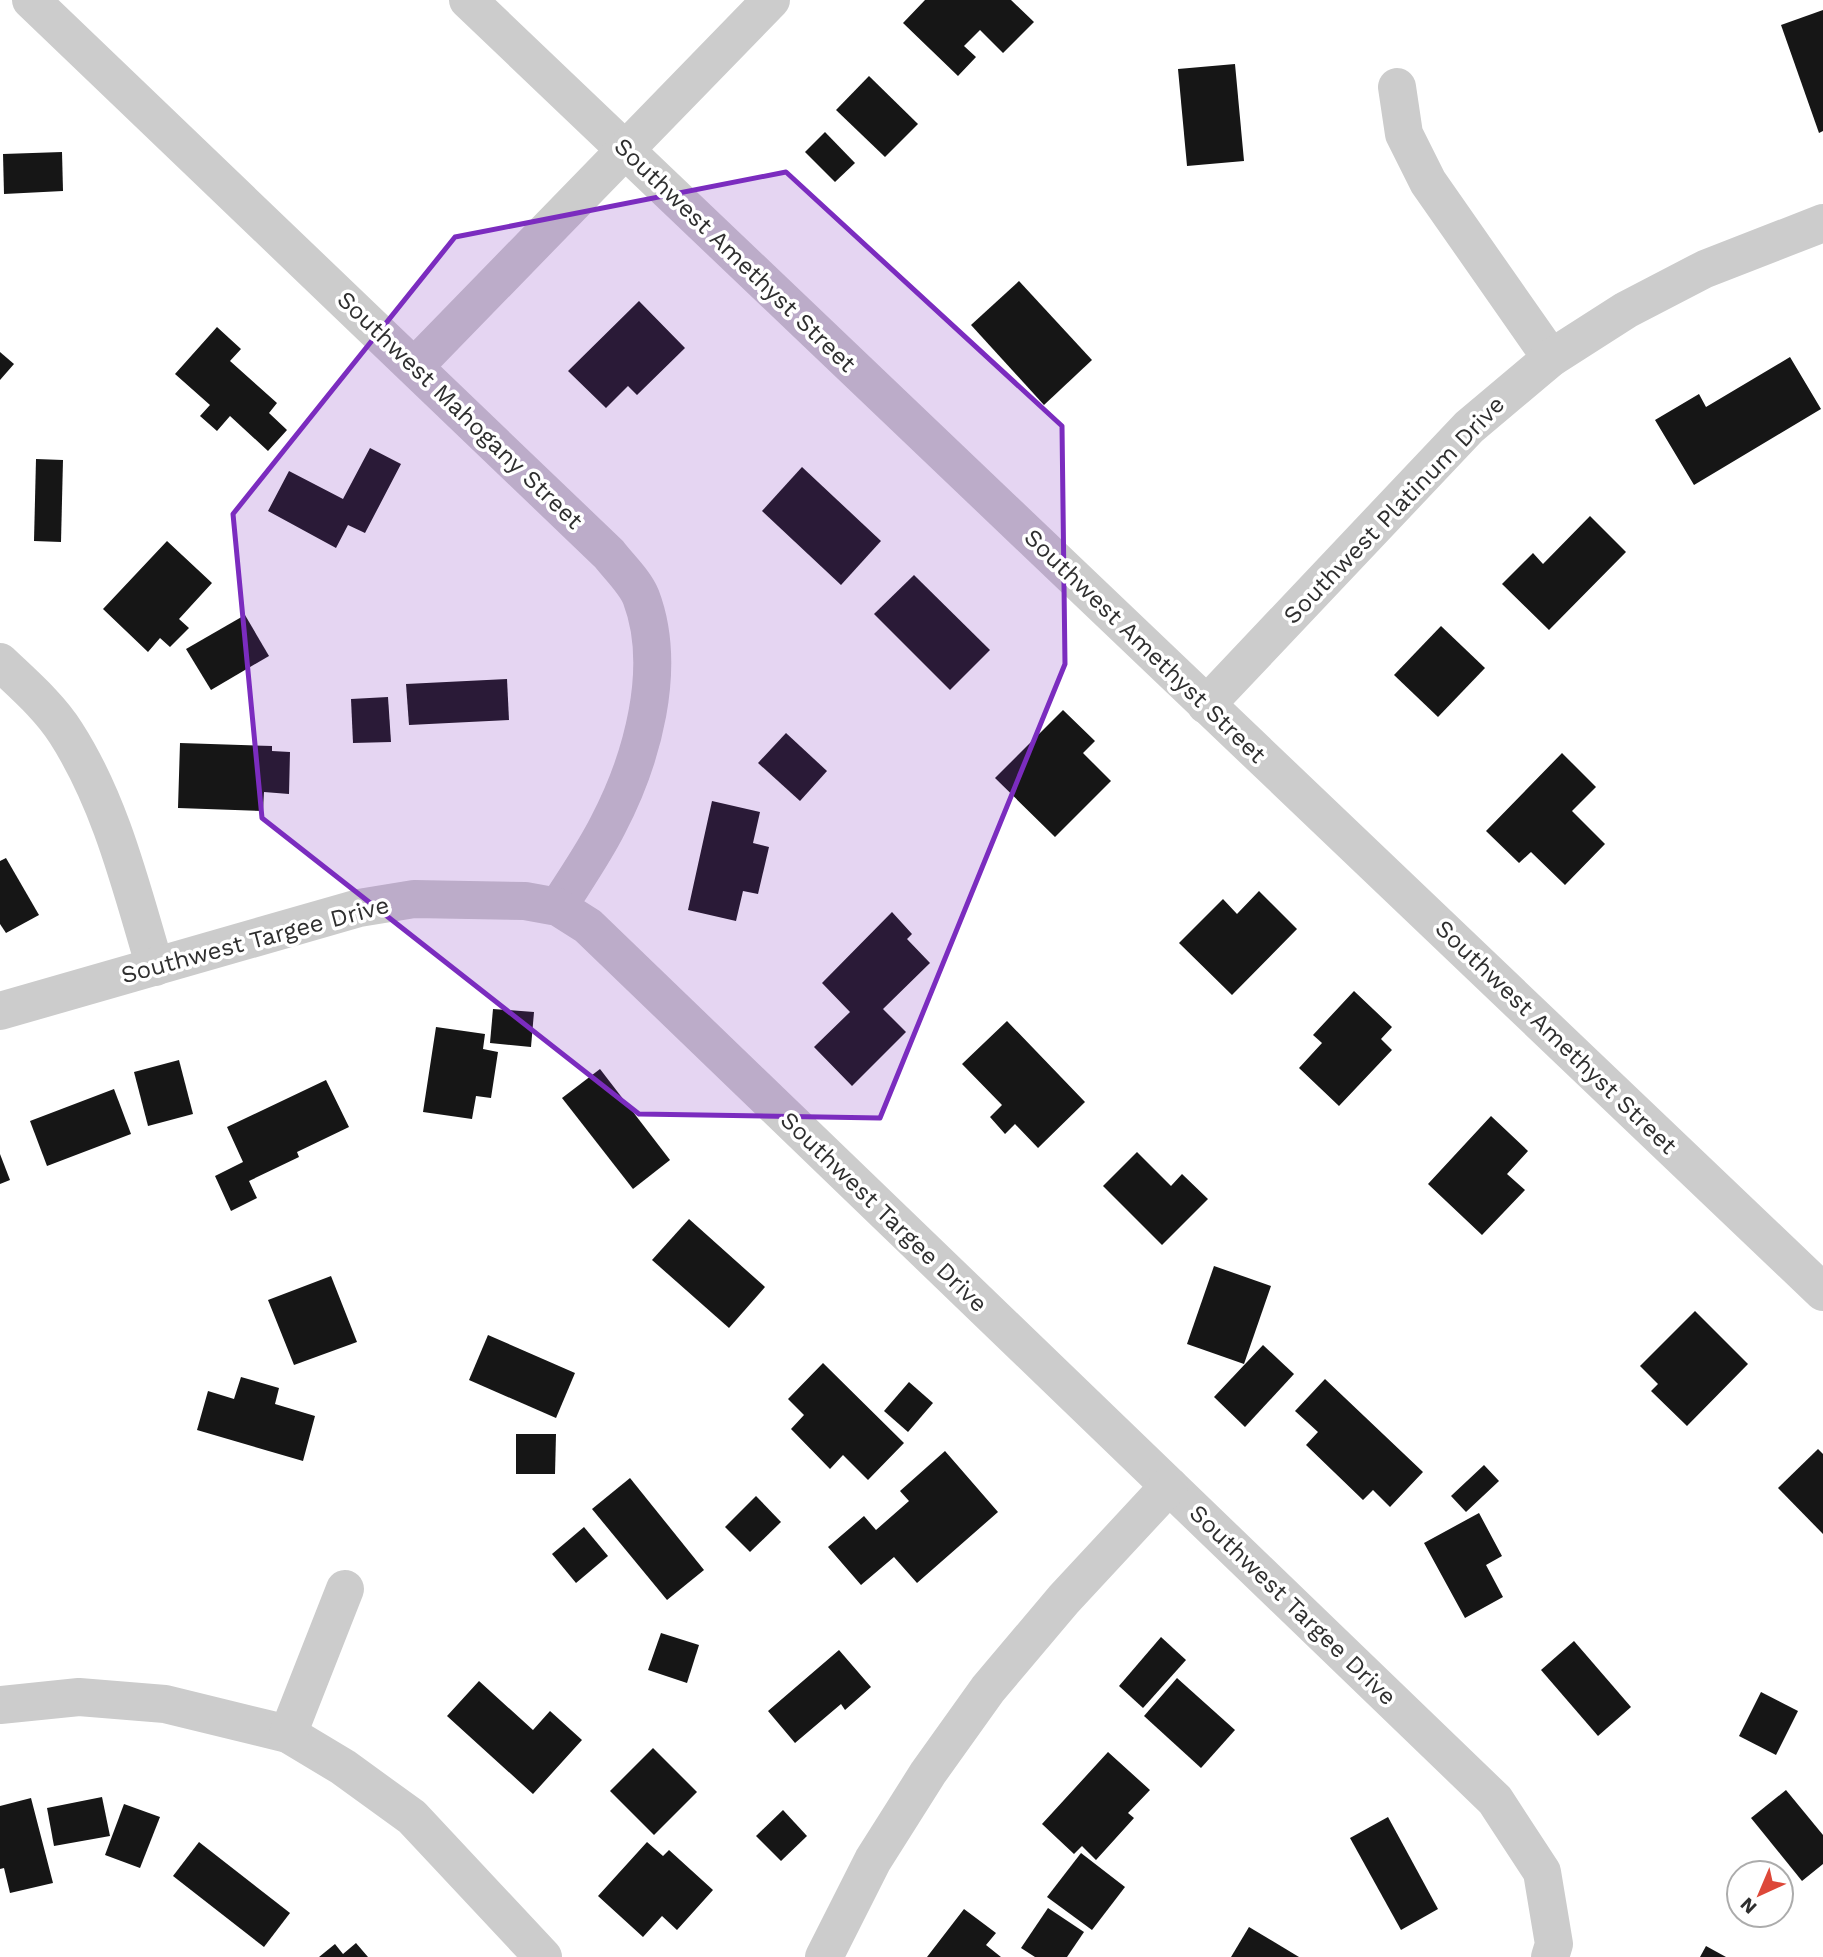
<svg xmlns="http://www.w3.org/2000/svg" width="1823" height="1957" viewBox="0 0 1823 1957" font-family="'Work Sans',sans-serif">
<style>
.building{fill:#161616}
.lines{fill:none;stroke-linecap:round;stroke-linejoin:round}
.minor{stroke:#ccc;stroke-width:38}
.marked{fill:#7b2cbf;fill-opacity:0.2;stroke:#7b2cbf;stroke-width:5;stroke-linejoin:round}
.labels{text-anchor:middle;stroke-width:7;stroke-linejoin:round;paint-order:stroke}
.street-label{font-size:24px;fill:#2f2f2f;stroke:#fff}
</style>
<rect width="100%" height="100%" fill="#fff"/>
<g class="building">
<path d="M925 0H1011L1034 22 1003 53 980 30 964 46 976 57 958 76 903 23Z"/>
<path d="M1823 10V131L1819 133 1781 25Z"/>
<path d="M1235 64 1244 161 1187 166 1178 69Z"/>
<path d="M869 76 918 124 885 157 836 110Z"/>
<path d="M825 132 855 163 835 182 805 152Z"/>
<path d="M62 152 63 191 4 194 3 154Z"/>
<path d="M1019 281 1092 360 1044 405 971 325Z"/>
<path d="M639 301 685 348 637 395 628 386 606 408 568 371Z"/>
<path d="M217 327 241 349 230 361 277 403 269 413 287 430 268 451 230 416 217 431 200 416 210 405 175 374Z"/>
<path d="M0 352 14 364 0 380Z"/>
<path d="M1790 357 1821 409 1694 485 1655 420 1699 394 1706 407Z"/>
<path d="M370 448 401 464 365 533 348 525 336 548 268 511 289 471 343 499Z"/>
<path d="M36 459 63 460 61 542 34 541Z"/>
<path d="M802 467 881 541 841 585 762 511Z"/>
<path d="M1590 516 1626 552 1549 630 1502 584 1533 553 1543 564Z"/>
<path d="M167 541 212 583 179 619 189 628 170 647 160 638 148 652 103 609Z"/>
<path d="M914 575 990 650 950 690 874 614Z"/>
<path d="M245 615 269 656 211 690 186 649Z"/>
<path d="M1441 626 1485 668 1438 717 1394 675Z"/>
<path d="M507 679 509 720 409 725 406 684Z"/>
<path d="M388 697 391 742 353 743 351 699Z"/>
<path d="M1063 710 1095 741 1083 753 1111 781 1055 837 995 778Z"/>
<path d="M786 733 827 771 800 801 758 763Z"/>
<path d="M180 743 272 746V751L290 752 289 794 264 792 263 811 178 808Z"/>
<path d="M1562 753 1596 787 1572 811 1605 844 1565 885 1531 852 1519 863 1486 831Z"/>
<path d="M712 801 760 812 753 843 769 847 758 894 743 891 736 921 688 910Z"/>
<path d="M6 858 39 915 6 933 0 924V861Z"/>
<path d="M1259 891 1297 929 1232 995 1179 943 1223 899 1237 914Z"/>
<path d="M892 912 912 934 907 939 930 963 883 1009 906 1032 852 1086 814 1047 850 1012 822 983Z"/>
<path d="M1354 991 1392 1027 1381 1039 1392 1050 1339 1106 1299 1068 1322 1043 1313 1035Z"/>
<path d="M493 1009 534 1012 531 1047 490 1043Z"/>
<path d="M1007 1021 1085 1102 1038 1148 1015 1124 1005 1134 990 1117 1002 1105 962 1064Z"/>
<path d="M436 1027 485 1034 483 1049 498 1052 491 1098 476 1096 472 1119 423 1112Z"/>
<path d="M179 1060 193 1114 148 1126 134 1072Z"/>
<path d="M600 1069 670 1160 633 1189 562 1098Z"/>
<path d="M326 1080 349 1127 297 1152 299 1157 249 1181 257 1198 231 1211 215 1176 243 1162 227 1127Z"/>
<path d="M114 1089 131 1134 47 1166 30 1121Z"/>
<path d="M1491 1116 1528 1151 1507 1174 1525 1190 1482 1235 1428 1184Z"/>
<path d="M1137 1152 1171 1186 1182 1174 1208 1199 1162 1245 1103 1186Z"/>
<path d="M0 1154 10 1180 0 1184Z"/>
<path d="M689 1219 765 1287 729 1328 652 1260Z"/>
<path d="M1214 1266 1271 1286 1244 1364 1187 1344Z"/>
<path d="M331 1276 357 1342 294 1365 268 1300Z"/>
<path d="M1695 1311 1748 1364 1687 1426 1651 1391 1658 1384 1640 1366Z"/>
<path d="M488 1335 575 1373 556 1418 469 1380Z"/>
<path d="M1263 1345 1294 1374 1245 1427 1214 1397Z"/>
<path d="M823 1363 904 1443 868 1480 843 1455 830 1469 791 1429 804 1415 788 1399Z"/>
<path d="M241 1377 279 1388 275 1404 315 1416 303 1461 197 1430 208 1391 234 1399Z"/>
<path d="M1325 1379 1423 1472 1390 1507 1373 1490 1363 1500 1306 1445 1318 1432 1295 1411Z"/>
<path d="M909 1382 933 1403 908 1432 884 1411Z"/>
<path d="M516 1434H556L555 1474H516Z"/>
<path d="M1818 1449 1823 1454V1534L1778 1488Z"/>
<path d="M945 1451 998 1512 917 1583 894 1557 861 1585 828 1547 864 1516 876 1530 909 1501 900 1491Z"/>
<path d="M1484 1465 1499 1481 1466 1512 1451 1496Z"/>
<path d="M630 1478 704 1570 667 1600 592 1509Z"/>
<path d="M756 1496 781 1522 750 1552 725 1527Z"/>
<path d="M1479 1513 1502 1556 1486 1565 1503 1597 1465 1618 1424 1543Z"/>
<path d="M584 1527 608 1556 576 1583 552 1554Z"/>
<path d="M661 1633 699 1645 687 1683 648 1670Z"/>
<path d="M1161 1637 1186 1660 1143 1708 1119 1686Z"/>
<path d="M1574 1641 1631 1707 1598 1736 1541 1670Z"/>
<path d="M839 1650 871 1687 845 1710 841 1704 795 1743 768 1711Z"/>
<path d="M1177 1678 1235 1730 1201 1768 1144 1716Z"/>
<path d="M479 1681 533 1730 550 1711 582 1740 533 1794 447 1716Z"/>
<path d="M1761 1692 1798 1711 1776 1755 1739 1736Z"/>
<path d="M653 1748 697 1792 654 1835 610 1791Z"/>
<path d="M1108 1752 1150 1790 1128 1813 1134 1818 1096 1860 1082 1846 1074 1854 1042 1824Z"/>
<path d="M1786 1790 1823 1835V1864L1802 1881 1751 1818Z"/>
<path d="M102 1797 110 1836 54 1846 47 1808Z"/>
<path d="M31 1798 53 1883 10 1893 4 1868 0 1869V1806Z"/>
<path d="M124 1804 160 1817 140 1868 105 1855Z"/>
<path d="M783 1810 807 1836 781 1861 756 1836Z"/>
<path d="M1388 1817 1438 1909 1401 1930 1350 1838Z"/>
<path d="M199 1842 290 1913 264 1947 173 1876Z"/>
<path d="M647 1842 663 1856 669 1850 713 1890 677 1930 662 1916 643 1937 598 1896Z"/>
<path d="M1081 1853 1125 1887 1092 1930 1047 1897Z"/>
<path d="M1048 1908 1084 1932 1067 1957H1035L1021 1948Z"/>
<path d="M964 1909 996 1933 986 1945 1001 1957H927Z"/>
<path d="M1249 1927 1299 1957H1231Z"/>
<path d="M356 1943 368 1957H319L335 1944 343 1954Z"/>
<path d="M1706 1946 1726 1957H1700Z"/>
</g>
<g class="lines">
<g class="minor">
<path d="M31 0 609 554C619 567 635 582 641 597 668 668 642 760 608 825 594 853 575 880 558 907"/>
<path d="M468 0 1823 1292"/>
<path d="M1397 87 1404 134 1428 182 1551 358"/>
<path d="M415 366 771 0"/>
<path d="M0 662C23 684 49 706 66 733 111 803 131 887 155 967"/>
<path d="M1206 705 1469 427 1551 358 1626 310 1705 269 1823 223"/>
<path d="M0 1011 359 908 414 899 525 901 558 907 588 926 1495 1800 1542 1872 1554 1944 1550 1957"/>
<path d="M0 1705 79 1697 165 1704 288 1734 343 1767 412 1817 543 1957"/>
<path d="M288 1734 345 1589"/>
<path d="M824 1957 873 1860 928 1773 988 1689 1064 1599 1169 1486"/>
</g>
</g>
<path class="marked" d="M786 172 1062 426 1065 664 880 1118 639 1114 262 818 233 514 455 237Z"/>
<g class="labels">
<g class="street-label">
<text transform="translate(735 255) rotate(44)" y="8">Southwest Amethyst Street</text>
<text transform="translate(460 410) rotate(44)" y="8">Southwest Mahogany Street</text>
<text transform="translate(1394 510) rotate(-46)" y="8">Southwest Platinum Drive</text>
<text transform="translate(1145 646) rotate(44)" y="8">Southwest Amethyst Street</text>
<text transform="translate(255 940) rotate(-15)" y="8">Southwest Targee Drive</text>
<text transform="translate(1556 1037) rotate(44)" y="8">Southwest Amethyst Street</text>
<text transform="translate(884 1212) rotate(44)" y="8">Southwest Targee Drive</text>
<text transform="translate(1293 1605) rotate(44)" y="8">Southwest Targee Drive</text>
</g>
</g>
<g transform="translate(1760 1894) rotate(224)"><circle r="33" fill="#ffffff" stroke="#acacac" stroke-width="2"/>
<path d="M0-5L12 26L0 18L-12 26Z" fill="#dd4839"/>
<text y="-10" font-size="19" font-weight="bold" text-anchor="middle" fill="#2f2f2f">N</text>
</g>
</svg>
